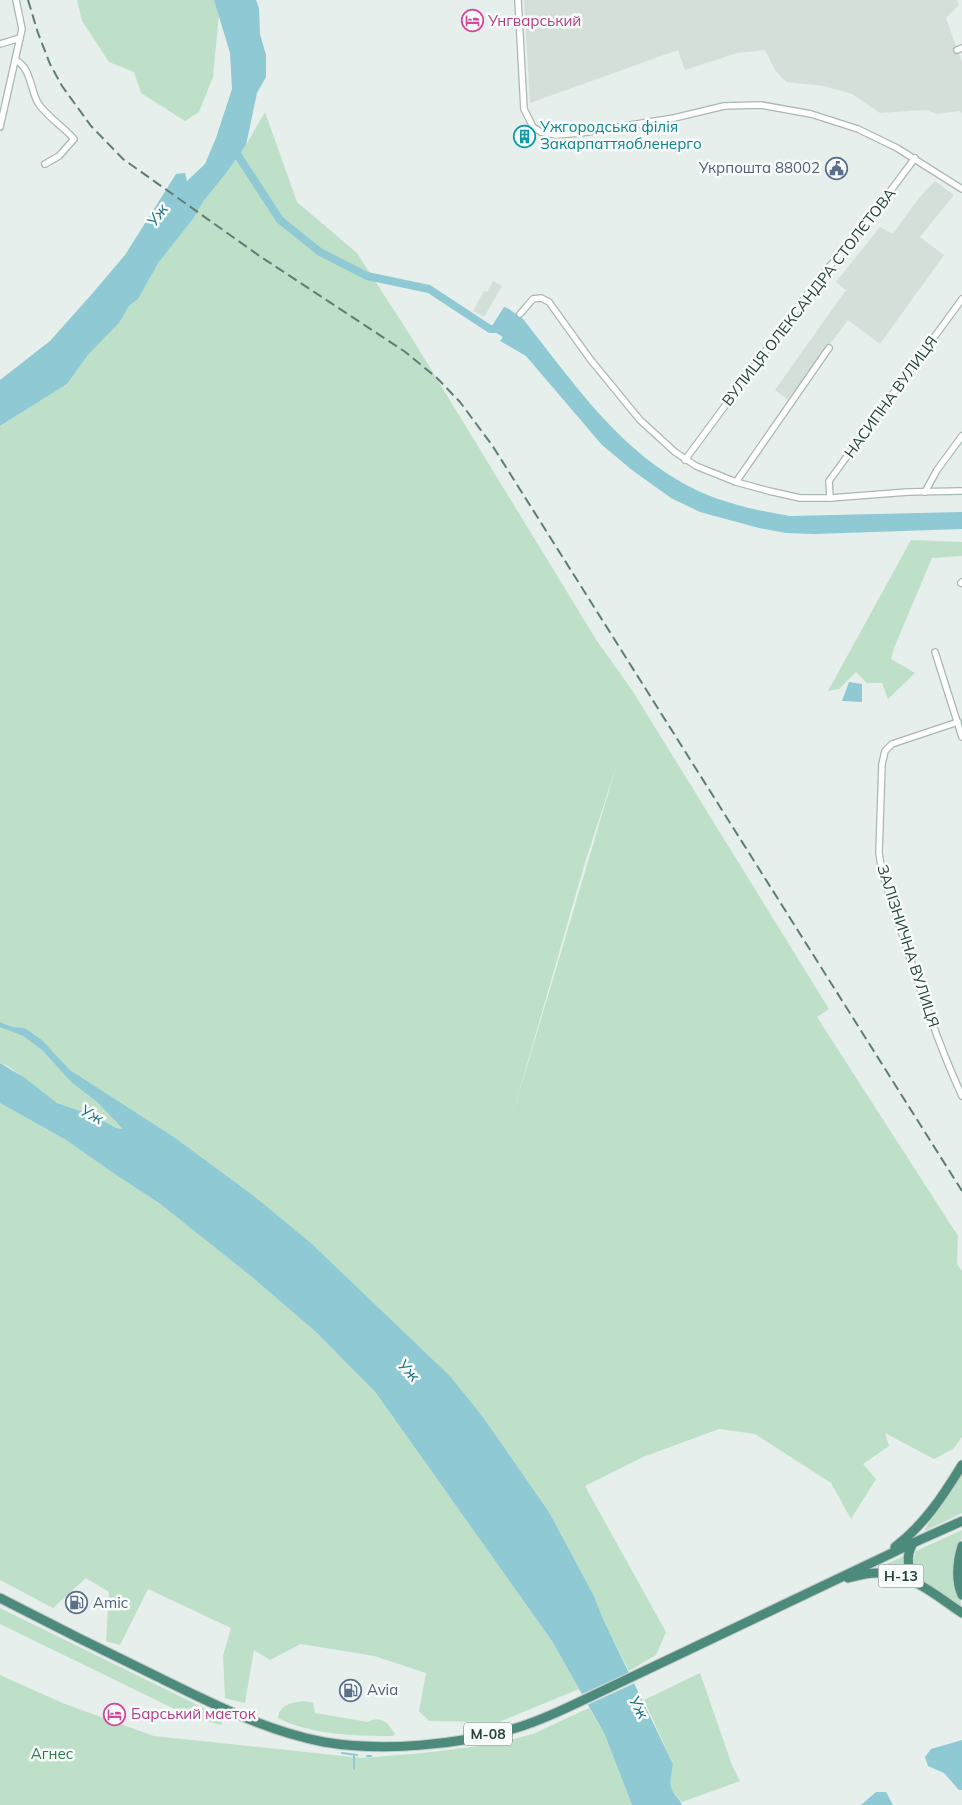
<svg xmlns="http://www.w3.org/2000/svg" width="962" height="1805" viewBox="0 0 962 1805" font-family="Mulish,sans-serif">
<style>
.built{fill:#d4dfda}
.green{fill:#bfe0c8;fill-rule:evenodd}
.water{fill:#8ec9d4}
.pier{fill:#e6efeb}
.lines{fill:none;stroke-linecap:round;stroke-linejoin:round}
.stream{stroke:#8ec9d4;stroke-width:2}
.canal{stroke:#8ec9d4;stroke-width:8}
.minor-casing{stroke:#a8b8b2;stroke-width:8}
.trunk-casing{stroke:#c2cac8;stroke-width:11}
.minor{stroke:#fff;stroke-width:5.5}
.trunk{stroke:#4c8a7c;stroke-width:9}
.rail{stroke:#5f7d75;stroke-width:2;stroke-dasharray:10 5;stroke-linecap:butt}
.labels{text-anchor:middle;stroke-width:5;stroke-linejoin:round;paint-order:stroke}
.shield{fill:#f7fbf9;stroke:#637a73;stroke-width:1}
.shield-label{font-size:14px;font-weight:bold;fill:#24423a}
.hotel-label{font-size:15px;fill:#b23c85;stroke:#f7fbf9;text-anchor:start}
.culture-label{font-size:15px;fill:#0d838f;stroke:#f7fbf9;text-anchor:start}
.service-label{font-size:15px;fill:#4e5e75;stroke:#f7fbf9;text-anchor:start}
.street-label{font-size:15px;fill:#24423a;stroke:#f7fbf9}
.park-label{font-size:15px;fill:#2d7a4b;stroke:#f7fbf9}
.water-label{font-size:16px;font-style:italic;fill:#1c6f80;stroke:#f7fbf9}
</style>
<rect width="100%" height="100%" fill="#e6efeb"/>
<g class="built">
<path d="M524 0H957L959 5 946 18 962 63V114L960 111 937 114 926 110 880 113 852 94 824 86 786 82 775 70 765 50 737 53 685 70 678 50 530 103Z"/>
<path d="M935 181 954 195 920 237 944 255 880 344 848 320 788 400 775 390 846 290 836 282 880 227 893 234 918 199Z"/>
<path d="M493 281 502 286 484 317 473 311 484 291 487 292Z"/>
</g>
<g class="green">
<path d="M77 0H214L219 13 213 77 199 112 185 121 141 93 134 72 109 62 82 21Z"/>
<path d="M265 112 297 202 357 253 410 335 597 641 632 690 829 1009 817 1017 958 1236 957 1264 962 1271V1437L953 1449 934 1459 885 1433 889 1446 863 1464 876 1479 851 1519 831 1483 755 1434 719 1429 643 1457 585 1486 666 1632 656 1655 629 1671 604 1621 594 1596 549 1512 483 1417 450 1376 311 1243 254 1196 174 1137 70 1070 42 1040 25 1028 13 1027 0 1022V426L67 384 88 355 119 323 129 306 138 299 159 262 193 219 203 202 227 172 246 145ZM617 764 511 1120 584 866Z"/>
<path d="M911 540 962 542V556L932 558 894 648 891 659 915 673 888 699 882 683H867L856 672 839 689 828 691Z"/>
<path d="M0 1027 23 1036 42 1050 71 1082 97 1102 124 1129 116 1128 93 1115 57 1103 8 1066 0 1063Z"/>
<path d="M0 1103 66 1140 116 1175 159 1203 252 1277 317 1333 376 1393 552 1641 579 1689 499 1722 429 1721 419 1711 426 1673 374 1656 301 1644 270 1660 254 1650 245 1703 225 1698 223 1656 231 1628 148 1589 120 1645 106 1641 109 1592 86 1578 53 1608 0 1580Z"/>
<path d="M962 1471V1513L925 1531V1529Z"/>
<path d="M962 1530C962 1548 952 1564 955 1582 956 1591 962 1599 961 1607 942 1594 904 1578 916 1551Z"/>
<path d="M906 1555 909 1576 873 1570Z"/>
<path d="M0 1608 222 1717 223 1720 221 1725 191 1717 0 1624Z"/>
<path d="M700 1673 732 1765 740 1781 682 1802 671 1790 670 1777 673 1764 644 1700Z"/>
<path d="M0 1675 65 1704 154 1736 362 1758 423 1753 495 1744 533 1734 589 1708 605 1735 632 1805H0Z"/>
<path d="M304 1701 313 1703 315 1713 368 1722C382 1715 388 1723 395 1734L393 1736C357 1736 311 1735 278 1718 280 1704 291 1703 304 1701Z"/>
</g>
<g class="water">
<path d="M214 0H256L259 8 260 34 266 55V77L257 93 246 145 227 172 203 202 193 219 159 262 138 299 129 306 119 323 88 355 67 384 0 426V380L50 341 91 295 125 255 176 174 185 173 187 181 205 164 216 138 232 89 230 53Z"/>
<path d="M504 307 509 309 523 319C570 378 614 444 681 482 713 501 753 510 790 516L962 512V529L815 534 786 533 759 528 700 512 671 498 632 470 602 445 526 356 500 341 503 337 490 329Z"/>
<path d="M849 682 862 684V702L842 701Z"/>
<path d="M0 1022 13 1027 25 1028 42 1040 70 1070 174 1137 254 1196 311 1243 450 1376 483 1417 549 1512 594 1596 604 1621 673 1764C672 1772 668 1784 673 1792 676 1797 680 1799 682 1805H632L605 1735 552 1641 376 1393 317 1333 252 1277 159 1203 116 1175 66 1140 0 1103V1063L25 1078 57 1103 93 1115 116 1128 123 1129 97 1102 71 1082 42 1050 23 1036 0 1027Z"/>
<path d="M962 1740V1790H959L944 1773 928 1766 925 1757 931 1749Z"/>
<path d="M876 1792H886L893 1805H861Z"/>
</g>
<path class="pier" d="M632 1671 637 1682 585 1706 580 1695Z"/>
<g class="lines">
<g class="stream">
<path d="M342 1753 357 1755"/>
<path d="M354 1755V1769"/>
<path d="M367 1756H371"/>
</g>
<path class="canal" d="M233 148 280 220 320 252 367 276 429 289 490 329H499"/>
<defs>
<g id="minor">
<path d="M518 0 524 109 533 127 541 132 556 135 581 133 674 118 724 106 761 105 811 114 858 129 897 148 962 189"/>
<path d="M0 44 20 38"/>
<path d="M957 50 962 48"/>
<path d="M15 60C31 67 30 89 38 103 46 116 64 127 74 139L59 156 45 164"/>
<path d="M0 127 22 29 16 0"/>
<path d="M520 314 533 299 541 298 549 302 590 359 640 420 675 452 696 466 736 482 769 491 800 498H830L908 492 962 491"/>
<path d="M685 460 817 281 865 225 915 158"/>
<path d="M736 482 829 348"/>
<path d="M925 492 937 470 962 436"/>
<path d="M830 498 829 481 962 299"/>
<path d="M961 583 962 582"/>
<path d="M935 652 962 737"/>
<path d="M958 722 892 744 885 751 882 764 879 853 882 872C907 947 929 1024 962 1096"/>
</g>
<g id="trunk">
<path d="M913 1543C905 1557 908 1568 915 1581"/>
<path d="M962 1546C957 1563 955 1579 962 1595"/>
<path d="M895 1547C924 1525 943 1496 962 1465"/>
<path d="M848 1578C856 1576 866 1573 875 1573 909 1571 935 1595 962 1613"/>
<path d="M0 1598C52 1625 104 1651 156 1676 209 1702 265 1731 324 1742 383 1752 459 1745 516 1728 536 1722 556 1713 575 1704L913 1543 962 1521"/>
</g>
</defs>
<use href="#minor" class="minor-casing"/>
<use href="#trunk" class="trunk-casing"/>
<use href="#minor" class="minor"/>
<use href="#trunk" class="trunk"/>
<path class="rail" d="M28 0 38 33 50 64 62 86 91 126 123 159 261 257 404 351 437 378 460 402 492 445 962 1191"/>
</g>
<defs>
<symbol id="hotel-ring" viewBox="-11 -11 22 22"><circle r="9.5" fill="#f7fbf9" stroke="#d1479c" stroke-width="1.5"/><path d="M-6-4.5h1.5V1H6V5H4.5V3h-9V5H-6ZM-4 0a1.8 1.8 0 1 1 3.6 0ZM.5 0V-2.5h3Q6-2.5 6 0Z" fill="#d1479c"/></symbol>
<symbol id="building-ring" viewBox="-11 -11 22 22"><circle r="9.5" fill="#f7fbf9" stroke="#0f9aa8" stroke-width="1.5"/><path d="M-4-6H4V6H1V3H-1V6H-4ZM-2.5-4.3h1.7v1.8h-1.7ZM.8-4.3h1.7v1.8H.8ZM-2.5-1h1.7V.8h-1.7ZM.8-1h1.7V.8H.8Z" fill="#0f9aa8"/></symbol>
<symbol id="civic-ring" viewBox="-11 -11 22 22"><circle r="9.5" fill="#f7fbf9" stroke="#5c6f8a" stroke-width="1.5"/><path d="M-.6-6.5H3V-4.5H.6V-3L4-1V1h2V6H-6V1h2V-1L-.6-3ZM-1.2 2.5V6h2.4V2.5Z" fill="#5c6f8a"/></symbol>
<symbol id="fuel-ring" viewBox="-11 -11 22 22"><circle r="9.5" fill="#f7fbf9" stroke="#5c6f8a" stroke-width="1.5"/><path d="M-5.5-6h7V0h2V4h1.3V-2.5L3-4.5l.8-.8L6-3V5H2.5V1h-1V6h-7ZM-4.2-4.7v3.2H.2V-4.7Z" fill="#5c6f8a"/></symbol>
</defs>
<g fill-rule="evenodd">
<use href="#hotel-ring" x="460" y="8" width="25" height="25"/>
<use href="#building-ring" x="512" y="124" width="25" height="25"/>
<use href="#civic-ring" x="824" y="156" width="25" height="25"/>
<use href="#fuel-ring" x="64" y="1590" width="25" height="25"/>
<use href="#fuel-ring" x="338" y="1678" width="25" height="25"/>
<use href="#hotel-ring" x="102" y="1702" width="25" height="25"/>
</g>
<g class="labels">
<g class="shield">
<rect x="878.5" y="1564.5" width="45" height="23" rx="4"/>
<rect x="464" y="1722.5" width="48" height="23" rx="4"/>
</g>
<g class="shield-label">
<text x="901" y="1581">Н-13</text>
<text x="488" y="1739">М-08</text>
</g>
<g class="hotel-label">
<text x="488" y="26">Унгварський</text>
<text x="131" y="1719">Барський маєток</text>
</g>
<g class="culture-label">
<text x="540" y="132">Ужгородська філія<tspan x="540" dy="17">Закарпаттяобленерго</tspan></text>
</g>
<g class="service-label">
<text x="820" y="173" text-anchor="end">Укрпошта 88002</text>
<text x="93" y="1608">Amic</text>
<text x="367" y="1695">Avia</text>
</g>
<g class="street-label">
<text transform="translate(809 297) rotate(-52)" y="5">ВУЛИЦЯ ОЛЕКСАНДРА СТОЛЄТОВА</text>
<text transform="translate(891 397) rotate(-54)" y="5">НАСИПНА ВУЛИЦЯ</text>
<text transform="translate(908 946) rotate(72)" y="5">ЗАЛІЗНИЧНА ВУЛИЦЯ</text>
</g>
<g class="park-label">
<text x="52" y="1759">Агнес</text>
</g>
<g class="water-label">
<text transform="translate(157 215) rotate(-53)" y="6">Уж</text>
<text transform="translate(92 1114) rotate(28)" y="6">Уж</text>
<text transform="translate(409 1370) rotate(47)" y="6">Уж</text>
<text transform="translate(639 1707) rotate(62)" y="6">Уж</text>
</g>
</g>
</svg>
